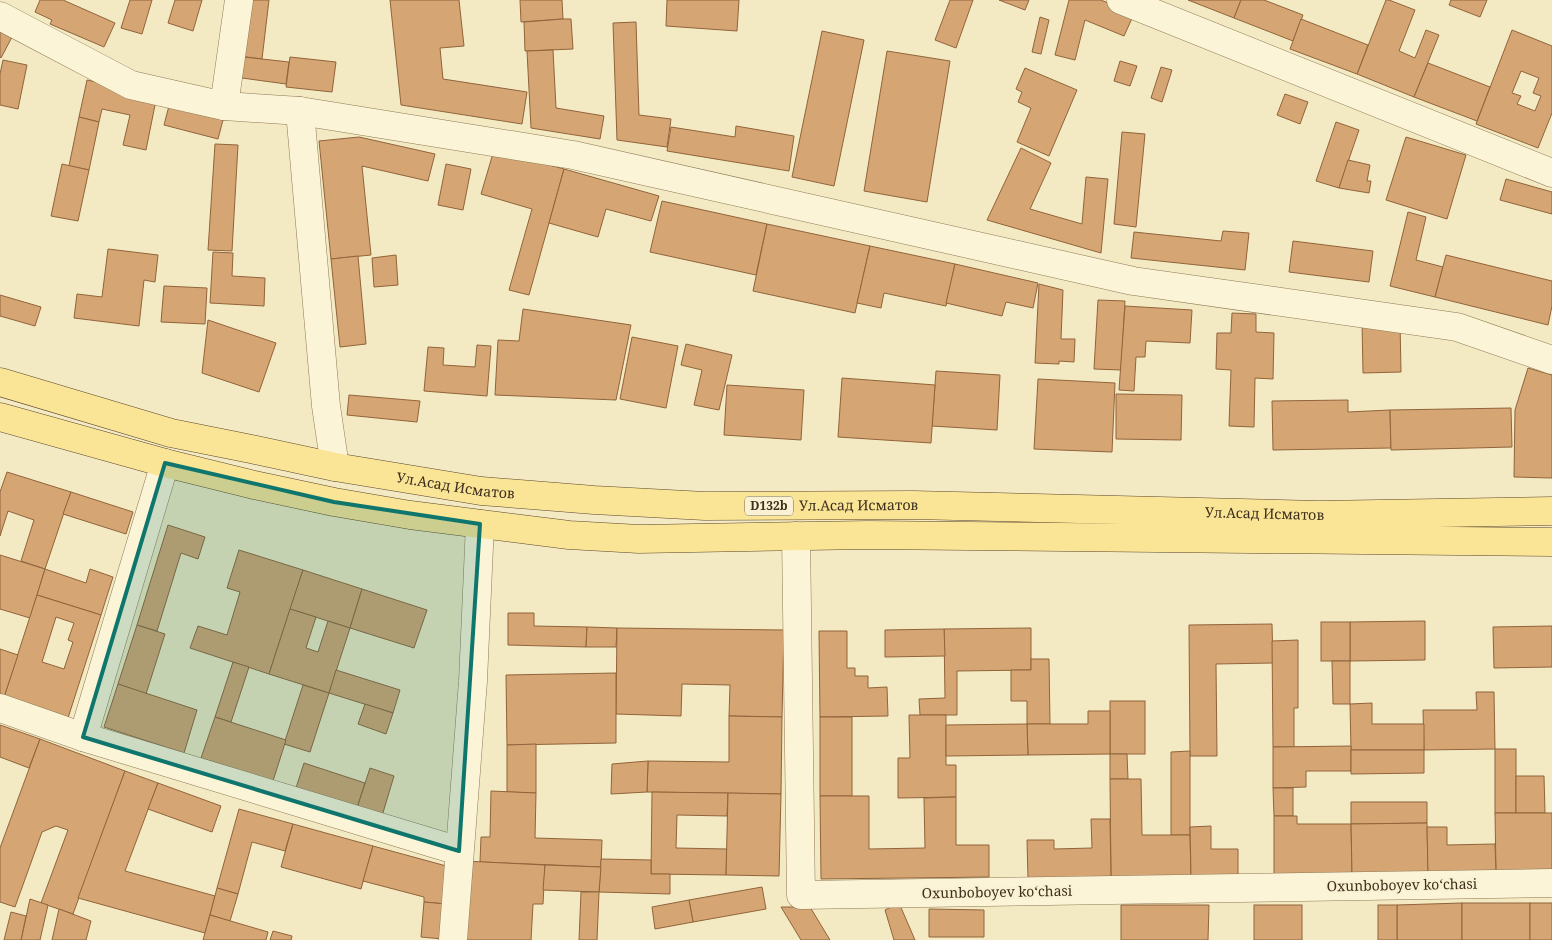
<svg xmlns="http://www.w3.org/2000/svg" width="1552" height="940" viewBox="0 0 1552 940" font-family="'Noto Serif',serif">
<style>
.building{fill:#d5a574;stroke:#91643a;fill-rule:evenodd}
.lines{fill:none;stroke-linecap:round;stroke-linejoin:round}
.minor-casing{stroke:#8f7a57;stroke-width:29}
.primary-casing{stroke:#5c472b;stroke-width:29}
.minor{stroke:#fcf4d6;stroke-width:28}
.primary{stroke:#fae496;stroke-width:28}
.marked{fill:#0f766e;fill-opacity:0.2;stroke:#0f766e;stroke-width:4;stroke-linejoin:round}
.labels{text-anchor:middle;stroke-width:4.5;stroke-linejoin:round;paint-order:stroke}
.shield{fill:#f9f1d2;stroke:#756953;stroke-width:1}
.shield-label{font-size:12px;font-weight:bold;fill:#3d2f1d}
.street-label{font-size:14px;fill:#3d2f1d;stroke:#f9f1d2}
</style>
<rect width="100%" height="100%" fill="#f3e9c2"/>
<g class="building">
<path d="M40 0H63L115 23 104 47 50 24 52 20 35 12Z"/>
<path d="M130 0H152L142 34 121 28Z"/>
<path d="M175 0H202L193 31 168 23Z"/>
<path d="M246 0H269L262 59 239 56Z"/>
<path d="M390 0H459L464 46 440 48 443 79 527 92 522 124 401 105Z"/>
<path d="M520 0H562L563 19 521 22Z"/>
<path d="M667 0H739L737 31 666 26Z"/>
<path d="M950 0H973L956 48 935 40Z"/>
<path d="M999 0H1029L1025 10Z"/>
<path d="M1069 0H1101L1134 14 1124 36 1085 20 1075 60 1055 55Z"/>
<path d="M1188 0H1241L1234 18Z"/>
<path d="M1241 0H1264L1303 15 1293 41 1234 18Z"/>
<path d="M1386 0H1389L1415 10 1399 51 1415 58 1426 30 1439 35 1414 97 1357 74Z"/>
<path d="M1451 0H1487L1480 17 1449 5Z"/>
<path d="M1040 17 1049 20 1041 54 1032 52Z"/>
<path d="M563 19H571L573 49 525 51 524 22Z"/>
<path d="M1301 19 1368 45 1357 74 1290 49Z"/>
<path d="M636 22 639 115 671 119 667 147 617 140 613 23Z"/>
<path d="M0 30 12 37 1 58 0 57Z"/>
<path d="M1512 30 1552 46V113L1538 148 1476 124ZM1521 71 1539 78 1533 93 1541 96 1535 111 1517 104 1521 96 1512 93Z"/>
<path d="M822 31 864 40 834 186 792 177Z"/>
<path d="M553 50 556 108 604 116 600 139 531 128 527 51Z"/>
<path d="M887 51 950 61 927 202 864 191Z"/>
<path d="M244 57 289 62 286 84 242 78Z"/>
<path d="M290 57 336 62 332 92 286 87Z"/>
<path d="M3 60 27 65 18 109 0 105V74Z"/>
<path d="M1120 61 1137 66 1130 86 1114 81Z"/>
<path d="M1428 63 1490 87 1477 121 1414 97Z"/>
<path d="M1161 67 1172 70 1162 102 1151 98Z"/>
<path d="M1025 68 1077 90 1049 156 1017 142 1031 108 1018 102 1022 92 1016 89Z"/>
<path d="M87 80 157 95 146 150 123 145 130 115 102 109 99 122 79 117Z"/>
<path d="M1285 94 1308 102 1300 124 1277 115Z"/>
<path d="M170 102 224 116 218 139 164 125Z"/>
<path d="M79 117 99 122 89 170 69 166Z"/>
<path d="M1336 122 1359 130 1339 188 1316 181Z"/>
<path d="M736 126 794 136 789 171 667 151 671 127 735 137Z"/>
<path d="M1122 132 1145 134 1136 227 1114 224Z"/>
<path d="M359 137 435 154 428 181 362 166 371 255 331 259 319 141Z"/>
<path d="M1406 137 1466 155 1447 219 1386 200Z"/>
<path d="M215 144 238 145 232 251 208 250Z"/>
<path d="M1021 148 1051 163 1030 209 1082 224 1086 177 1108 179 1101 253 987 220Z"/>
<path d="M494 150 564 169 529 295 509 290 532 209 481 194Z"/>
<path d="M1348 160 1370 165 1367 181H1371L1369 193 1339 188Z"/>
<path d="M62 164 89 170 78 221 51 216Z"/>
<path d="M446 164 471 169 463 210 438 205Z"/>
<path d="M564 169 659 196 651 221 606 209 598 237 549 223Z"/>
<path d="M1506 179 1552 192V214L1500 200Z"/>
<path d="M662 201 767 224 756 275 650 252Z"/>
<path d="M1408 212 1426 217 1416 260 1443 267 1435 297 1390 286Z"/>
<path d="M767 224 870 246 855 313 753 291Z"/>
<path d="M1223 231 1249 233 1245 270 1131 258 1134 232 1221 241Z"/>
<path d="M1293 241 1373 251 1369 282 1289 272Z"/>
<path d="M870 246 955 264 946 306 884 293 881 308 857 303Z"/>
<path d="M108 249 158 255 155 282 144 280 139 326 74 318 77 294 102 297Z"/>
<path d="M213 252 233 253 232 276 265 278 264 306 210 303Z"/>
<path d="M396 255 398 285 374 287 372 258Z"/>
<path d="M1446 255 1552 281V306L1548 325 1435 297Z"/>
<path d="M358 256 366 344 340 347 331 259Z"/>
<path d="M955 264 1038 283 1033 308 1006 302 1002 316 946 303Z"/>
<path d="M1039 284 1063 290 1061 339H1075L1074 362 1059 361V364L1035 363Z"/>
<path d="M164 286 207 288 205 324 161 322Z"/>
<path d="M0 295 41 307 35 326 0 316Z"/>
<path d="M1098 300 1125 301 1121 370 1094 369Z"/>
<path d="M1125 306 1192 310 1190 343 1146 341 1145 357H1136L1134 391 1119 390Z"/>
<path d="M523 309 631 325 616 400 495 395 498 340 519 341Z"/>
<path d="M1232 313 1256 314V332L1274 333 1273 379 1255 378 1254 427 1229 426 1231 370 1216 369 1217 333H1231Z"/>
<path d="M208 320 276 343 259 392 202 373Z"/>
<path d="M1400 322 1401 372 1363 373 1362 323Z"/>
<path d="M632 337 678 346 666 408 620 399Z"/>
<path d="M686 344 732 355 719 410 694 405 702 370 681 365Z"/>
<path d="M477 345 491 346 487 396 424 391 428 347 444 348 443 365 475 367Z"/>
<path d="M1528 368 1552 375V478L1514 477 1515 410Z"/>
<path d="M936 371 1000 375 997 430 932 426Z"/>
<path d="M842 378 935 385 931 443 838 437Z"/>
<path d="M1038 379 1115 383 1112 452 1034 449Z"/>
<path d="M727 385 804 390 801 440 724 435Z"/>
<path d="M1116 394 1182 395 1181 440 1116 439Z"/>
<path d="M349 395 420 401 417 422 347 415Z"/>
<path d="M1348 400V412L1390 410 1391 448 1273 450 1272 401Z"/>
<path d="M1511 408 1512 447 1391 450 1390 410Z"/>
<path d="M7 472 71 492 45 569 21 561 34 520 8 511 0 536V492Z"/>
<path d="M71 492 133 512 126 534 63 514Z"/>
<path d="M168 525 205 537 198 559 181 553 157 631 137 625Z"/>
<path d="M239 550 303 570 269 674 190 648 198 626 227 635 240 592 227 588Z"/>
<path d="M0 555 45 569 30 618 0 609Z"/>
<path d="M45 569 86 583 90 569 113 577 101 615 37 595Z"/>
<path d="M303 570 362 589 350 628 290 609Z"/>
<path d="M362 589 427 610 414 648 350 628Z"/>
<path d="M37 595 101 615 68 718 4 697ZM56 617 74 623 68 640 73 642 64 669 42 662Z"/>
<path d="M290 609 316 617 306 648 318 652 328 621 350 628 329 693 269 674Z"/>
<path d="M508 613H534V626L587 627 586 647 508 645Z"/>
<path d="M1425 621V660L1350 661V622Z"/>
<rect x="1321" y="622" width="29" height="39"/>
<path d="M1272 624 1273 663 1216 664 1217 756H1190L1189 625Z"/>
<path d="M137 625 165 634 146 694 118 684Z"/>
<path d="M1552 626V667L1494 668 1493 627Z"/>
<path d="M587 627 617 628 616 647H586Z"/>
<path d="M617 628 784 630 782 717 729 716 730 685 682 684 681 716 616 714Z"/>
<path d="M1031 628V670L957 671V715H920L919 699 945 698 944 629Z"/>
<path d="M944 629 945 656 885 657V630Z"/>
<path d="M819 631H847V668H855V676H868V688L887 687 888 716 820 717Z"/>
<path d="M1298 640V708H1294V747H1273L1272 641Z"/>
<path d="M0 649 18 655 4 697 0 695Z"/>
<path d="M1031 659H1049L1050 724H1027V701H1011V670H1031Z"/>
<path d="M1332 661H1350V704H1333Z"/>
<path d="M233 662 249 667 231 722 215 717Z"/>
<path d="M336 670 400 690 393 713 329 693Z"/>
<path d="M616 673V743L507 745 506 675Z"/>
<path d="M118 684 197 710 184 753 104 727Z"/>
<path d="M303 685 329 693 310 752 284 744Z"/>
<path d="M1476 692H1494L1495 749 1424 750 1423 710H1477Z"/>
<rect x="1110" y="701" width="35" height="53"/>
<path d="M1372 703V724H1424V750H1351L1350 704Z"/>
<path d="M365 704 393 713 386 734 358 724Z"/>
<path d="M1088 711H1110V754L1028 755 1027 724H1088Z"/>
<path d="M909 715H946V765H956V797L898 798V758H910Z"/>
<path d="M729 716 782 717 781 794 647 792 648 761 729 762Z"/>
<path d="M215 717 286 740 273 781 201 758Z"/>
<rect x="820" y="717" width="32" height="79"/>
<path d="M1027 724 1028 755 946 756V725Z"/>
<path d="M0 725 40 739 29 768 0 757Z"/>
<path d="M40 739 125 771 73 914 41 903 68 830 56 826 42 832 15 907 0 902V848Z"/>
<path d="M536 744V793L507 792V745Z"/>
<path d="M1351 746V771H1306V787L1273 788V747Z"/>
<rect x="1495" y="749" width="21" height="64"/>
<path d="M1351 750H1424V773L1351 774Z"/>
<path d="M1190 751V835H1171V752Z"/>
<path d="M1110 754H1127L1128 779H1110Z"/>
<path d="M648 761 647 792 611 794 612 764Z"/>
<path d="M304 763 365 783 357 808 296 788Z"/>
<path d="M370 768 394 776 382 816 357 808Z"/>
<path d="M125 771 158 783 125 871 215 896 205 933 78 898Z"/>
<path d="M1516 776H1544L1545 813H1516Z"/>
<path d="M1110 779H1141L1142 835H1190L1191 876 1111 877Z"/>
<path d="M158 783 221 806 212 832 148 809Z"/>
<path d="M1273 788H1293V816H1274Z"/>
<path d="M491 791 536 793 535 838 602 840 601 867 480 862 481 837H490Z"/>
<path d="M652 792 728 793 727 816 677 815 676 848 727 849 726 875 651 874Z"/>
<path d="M728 793 781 794 779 876 726 875Z"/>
<path d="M820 796H869V849L925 848 924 798 956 797V845H989V877L821 879Z"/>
<path d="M1351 802H1427V823L1351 824Z"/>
<path d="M239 809 293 824 285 851 252 842 238 894 217 888Z"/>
<path d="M1495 813H1552V872L1496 873Z"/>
<path d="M1274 816H1297V824H1351L1352 874 1274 875Z"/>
<path d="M1091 819H1110L1111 877 1028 878 1027 840H1054V849L1092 848Z"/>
<path d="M1427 823 1428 874H1352L1351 824Z"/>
<path d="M293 824 373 846 361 889 281 867Z"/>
<path d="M1211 826V849H1238V875L1191 876 1190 827Z"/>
<path d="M1427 827H1447V845L1495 844 1496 873 1428 874Z"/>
<path d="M373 846 450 867 446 904 424 902V897L363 881Z"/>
<path d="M601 859 651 860V874H670V894L599 892Z"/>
<path d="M464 861 545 865 543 904H533L531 940H460Z"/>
<path d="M545 865 601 867 599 892 543 890Z"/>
<path d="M762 887 766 909 693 922 689 900Z"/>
<path d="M217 888 238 894 230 921 210 915Z"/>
<path d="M581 892H599L597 940H579Z"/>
<path d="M30 899 48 905 40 940H21Z"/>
<path d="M689 900 693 922 655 929 652 907Z"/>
<path d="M424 902 446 904 443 939 421 937Z"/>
<path d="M899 903 915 940H894L885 910Z"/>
<path d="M1462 903V940H1397V905Z"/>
<rect x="1462" y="903" width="68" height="37"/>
<rect x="1530" y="903" width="22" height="37"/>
<path d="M1121 905H1209L1208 940H1121Z"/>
<rect x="1254" y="905" width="48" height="35"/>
<rect x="1378" y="905" width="19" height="35"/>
<path d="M781 907H810L830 940H801Z"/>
<path d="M59 909 91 921 86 940H52Z"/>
<path d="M929 909 984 910V937H929Z"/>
<path d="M11 912 26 916 21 940H4Z"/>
<path d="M210 915 268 932 266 940H203Z"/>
<path d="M273 931 292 936 291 940H270Z"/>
</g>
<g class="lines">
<defs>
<g id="minor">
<path d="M1121 0 1552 173"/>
<path d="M0 16 131 85 224 106 300 111 573 155 1133 281 1457 327 1552 360"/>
<path d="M224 106 239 0"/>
<path d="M300 111 326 406 335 467"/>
<path d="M796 536 801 895 1552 883"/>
<path d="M0 708 83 737 459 851"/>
<path d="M83 737 165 463"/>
<path d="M453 940 473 681 480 524"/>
</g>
<g id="primary">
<path id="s1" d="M0 382 171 433 251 449 335 467 481 491 594 500 705 506 913 505 1319 515 1552 511"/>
<path d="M0 417 165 463 254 485 334 502 410 515 569 535 639 539 868 535 1552 542"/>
</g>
</defs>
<use href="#minor" class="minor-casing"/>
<use href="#primary" class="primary-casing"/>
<use href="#minor" class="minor"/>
<use href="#primary" class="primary"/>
</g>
<path class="marked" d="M165 463 334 502 480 524 459 851 83 737Z"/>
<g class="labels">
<rect class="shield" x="745" y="496.5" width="48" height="19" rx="4"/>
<g class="shield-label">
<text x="769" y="510">D132b</text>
</g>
<g class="street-label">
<text dy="5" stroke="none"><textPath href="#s1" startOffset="468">Ул.Асад Исматов</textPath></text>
<text dy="5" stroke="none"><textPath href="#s1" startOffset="872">Ул.Асад Исматов</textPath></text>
<text dy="5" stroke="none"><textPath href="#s1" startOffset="1278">Ул.Асад Исматов</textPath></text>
<text transform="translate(1402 885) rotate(-1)" y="5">Oxunboboyev koʻchasi</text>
<text transform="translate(997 892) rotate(-1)" y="5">Oxunboboyev koʻchasi</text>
</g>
</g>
</svg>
